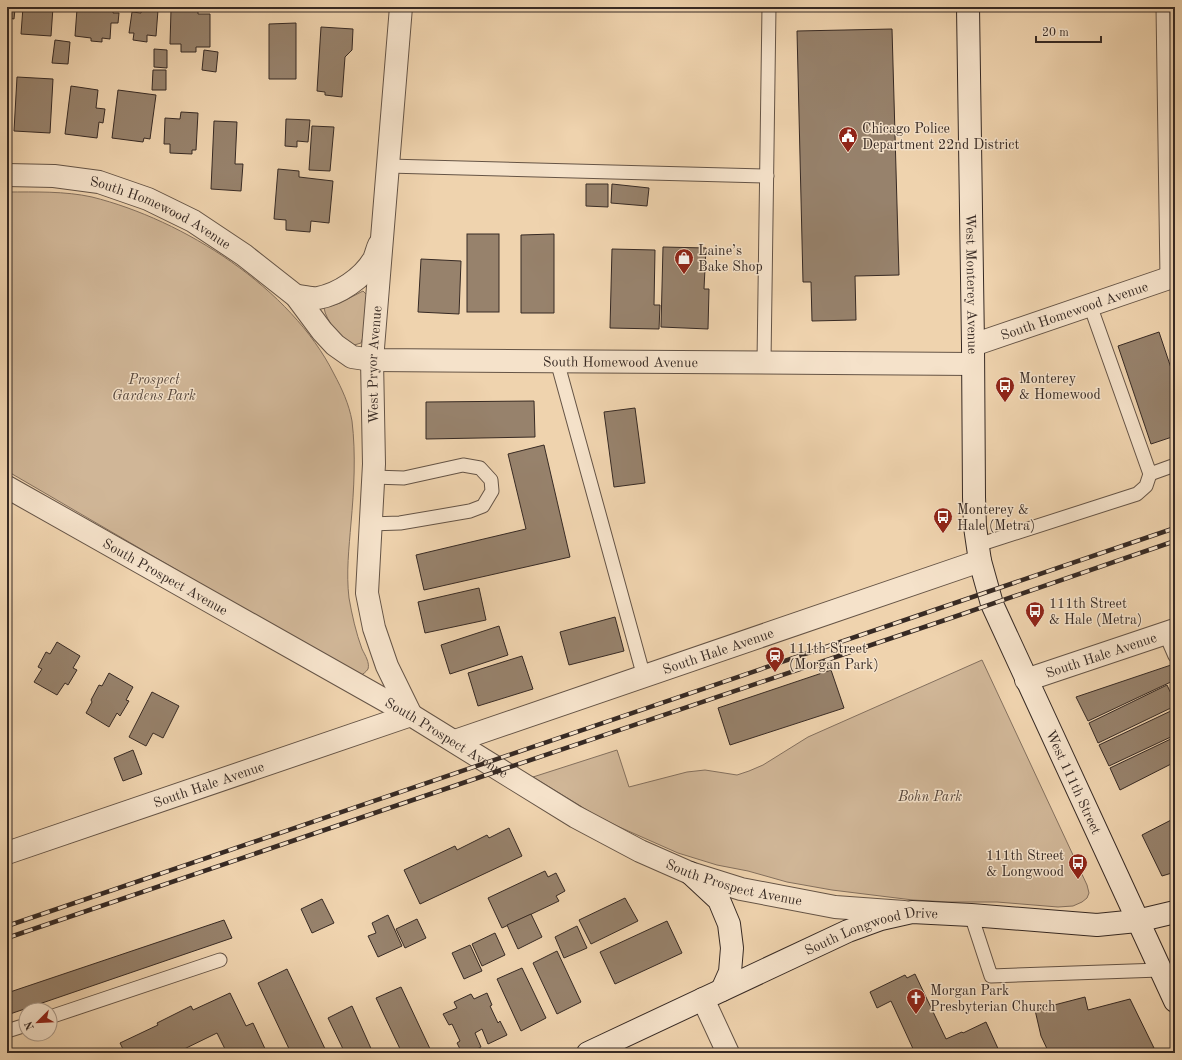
<svg xmlns="http://www.w3.org/2000/svg" width="1182" height="1060" viewBox="0 0 1182 1060" font-family="'Old Standard TT',serif">
<style>
.green{fill:#d0b697;stroke:#84705e}
.building{fill:#97826c;stroke:#372a24}
.lines{fill:none;stroke-linecap:round;stroke-linejoin:round}
.lane-casing{stroke:#655446;stroke-width:15}
.street-casing{stroke:#655446;stroke-width:24}
.secondary-casing{stroke:#372a24;stroke-width:24}
.lane{stroke:#f5e2ca;stroke-width:13}
.street{stroke:#f5e2ca;stroke-width:22}
.secondary{stroke:#f5e2ca;stroke-width:22}
.rail-casing{stroke:#372a24;stroke-width:4.5}
.rail{stroke:#f5e2ca;stroke-width:3;stroke-dasharray:9;stroke-linecap:butt}
.labels{text-anchor:middle;stroke-width:3;stroke-linejoin:round;paint-order:stroke}
.poi-label{font-size:14px;fill:#372a24;stroke:#f5e2ca;text-anchor:start}
.street-label{font-size:14px;fill:#372a24;stroke:#f5e2ca}
.park-label{font-size:14px;font-style:italic;fill:#56463b;stroke:#f5e2ca}
</style>
<rect width="100%" height="100%" fill="#efd3ae"/>
<filter id="stains"><feTurbulence type="fractalNoise" baseFrequency=".005" numOctaves="4"/><feColorMatrix values="0 0 0 0 .2 0 0 0 0 .09 0 0 0 0 .02 0 0 0 .5 -.17"/></filter>
<radialGradient id="worn" r=".72"><stop offset=".6" stop-color="#630" stop-opacity="0"/><stop offset="1" stop-color="#630" stop-opacity=".3"/></radialGradient>
<g class="green">
<path d="M7 192C35 192 65 191 92 197 184 220 291 288 334 374 342 389 349 404 352 421 356 454 354 490 351 523 349 548 346 573 349 598 352 615 356 633 362 649 365 655 370 663 368 669 366 672 363 674 360 676L354 673 7 471Z"/>
<path d="M363 291 367 295 364 334 361 343 351 346C341 339 326 321 324 308L340 303Z"/>
<path d="M982 660 1087 885 1089 893 1087 898 1082 902 1073 906 1058 907 997 902H948L913 900 832 890 787 882 748 871 717 865 678 853 617 826 595 815 533 777 617 750 629 787 687 772 705 770 737 775 749 771 763 765 808 737Z"/>
</g>
<g class="building">
<path d="M7 7 15 9 14 19 9 18 7 33Z"/>
<path d="M23 7H53L51 36 21 34Z"/>
<path d="M74 7H114L113 13H119L118 23H111L110 39 102 38V42L91 41V38L75 36 77 9 74 8Z"/>
<path d="M185 7H198V14H210V47H196V52H181V44H170L171 10H185Z"/>
<path d="M142 8 158 10 156 36 147 35V42L133 40 134 33H129L132 12 141 13Z"/>
<path d="M296 23V79H269V24Z"/>
<path d="M321 27 353 29 352 50 345 57 342 97 325 95V92L317 91Z"/>
<path d="M892 29 899 275 855 276 856 320 812 321 811 282H803L797 31Z"/>
<path d="M55 40 70 42 68 64 52 63Z"/>
<path d="M154 49 167 50V68L154 67Z"/>
<path d="M204 50 218 52 216 72 202 70Z"/>
<path d="M153 70H166V90H152Z"/>
<path d="M17 77 53 79 50 133 14 131Z"/>
<path d="M71 86 98 90 96 108 105 109 103 123 99 122 97 138 65 134Z"/>
<path d="M118 90 156 95 150 139 144 138 143 142 112 138Z"/>
<path d="M181 112 198 113 196 150H192V154L170 153V144H164L165 118 180 119Z"/>
<path d="M286 119 310 120 308 142 297 141V147L285 146Z"/>
<path d="M214 121 237 122 235 164H243L241 191 211 189Z"/>
<path d="M312 126 334 127 330 171 309 170Z"/>
<path d="M278 169 299 171V177L333 181 329 223 311 221 310 232 286 230V220L274 219Z"/>
<path d="M586 184H608V207L586 206Z"/>
<path d="M612 184 649 188 647 206 611 203Z"/>
<rect x="467" y="234" width="32" height="78"/>
<path d="M554 234V313H521V235Z"/>
<path d="M663 247 706 248 704 289H709L708 329 661 327Z"/>
<path d="M612 249 655 250 654 305H660L659 329 610 328Z"/>
<path d="M421 259 461 261 459 314 418 312Z"/>
<path d="M1159 332 1175 380V436L1151 444 1118 346Z"/>
<path d="M534 401 535 437 426 439V402Z"/>
<path d="M635 408 645 483 614 487 604 412Z"/>
<path d="M544 445 570 557 424 590 416 555 526 529 508 454Z"/>
<path d="M479 588 486 620 425 633 418 602Z"/>
<path d="M615 617 624 651 569 665 560 632Z"/>
<path d="M499 626 508 655 450 674 441 645Z"/>
<path d="M57 642 80 656 73 668 77 670 68 685 65 683 57 695 34 682 42 669 38 667 46 652 50 654Z"/>
<path d="M522 656 533 689 478 706 468 673Z"/>
<path d="M1171 665 1175 674V680L1088 721 1076 697Z"/>
<path d="M831 670 844 708 730 745 718 708Z"/>
<path d="M109 673 133 687 126 700 129 701 120 716 117 713 109 727 86 713 92 702 91 700 99 685 102 686Z"/>
<path d="M1167 685 1175 702V706L1098 743 1089 723Z"/>
<path d="M152 692 179 706 163 738 153 733 146 746 129 737Z"/>
<path d="M1175 709V735L1109 766 1099 745Z"/>
<path d="M1175 737V762L1120 790 1110 768Z"/>
<path d="M133 750 142 774 123 781 114 758Z"/>
<path d="M1175 818V872L1162 876 1142 835Z"/>
<path d="M509 828 522 856 420 904 404 870 455 846 457 850 487 835 489 838Z"/>
<path d="M545 871 548 877 556 873 565 891 556 896 559 901 502 928 488 898Z"/>
<path d="M625 898 638 921 591 944 579 920Z"/>
<path d="M322 899 334 923 312 933 301 909Z"/>
<path d="M531 914 542 937 518 949 507 925Z"/>
<path d="M388 915 402 946 378 957 368 936 376 933 372 923Z"/>
<path d="M417 919 426 938 405 948 396 929Z"/>
<path d="M224 920 232 938 7 1015V993Z"/>
<path d="M667 921 682 953 615 984 600 952Z"/>
<path d="M577 926 587 948 564 958 555 937Z"/>
<path d="M495 933 505 955 482 966 472 944Z"/>
<path d="M470 945 482 971 464 979 452 953Z"/>
<path d="M557 951 581 1002 557 1014 533 963Z"/>
<path d="M522 968 546 1018 521 1031 497 979Z"/>
<path d="M287 969 327 1053H291L258 983Z"/>
<path d="M915 974 946 1039 962 1032 963 1033 986 1022 1000 1053H915L891 1001 877 1008 870 992 905 975 907 978Z"/>
<path d="M401 987 432 1053H402L376 998Z"/>
<path d="M230 993 246 1026 253 1023 267 1053H227L217 1033 176 1053H125L120 1043 158 1025 157 1023 191 1006 193 1010Z"/>
<path d="M487 993 492 1005 490 1006 498 1023 500 1021 507 1035 488 1044 482 1029 475 1033 481 1047 469 1053H462L457 1043 460 1041 452 1024 449 1025 443 1014 457 1008 454 1002 471 994 474 999Z"/>
<path d="M1085 997 1088 1010 1130 999 1154 1048 1134 1053H1049L1041 1036 1035 1010Z"/>
<path d="M352 1006 373 1053H345L328 1018Z"/>
</g>
<g class="lines">
<defs>
<g id="lane">
<path d="M1163 7 1167 278"/>
<path d="M388 166 767 176"/>
<path d="M1090 305 1150 474 1175 465"/>
<path d="M557 361 644 677"/>
<path d="M764 362 769 7"/>
<path d="M370 524 400 523 470 511 483 506 492 491 491 480 480 468 463 465 404 478 373 477"/>
<path d="M978 545 1137 494 1146 486 1150 474"/>
<path d="M1165 633 1175 656"/>
<path d="M971 915 991 976 1160 970"/>
<path d="M50 1017 220 960"/>
<path d="M7 1031 26 1025"/>
</g>
<g id="street">
<path id="s1" d="M7 175 54 176 99 182 148 199 193 221 244 255 296 296 322 331 335 345 352 357 372 360 973 364"/>
<path d="M296 296C303 296 312 299 318 298 339 294 363 278 374 259 376 255 377 249 379 245"/>
<path id="s2" d="M973 345 1175 276"/>
<path id="s3" d="M7 487 411 715 576 817 640 851 690 873 741 889 835 907 904 912"/>
<path id="s4" d="M1026 680 1175 630"/>
<path id="s5" d="M455 741 980 561"/>
<path id="s6" d="M7 853 411 715 387 666 374 628 367 593 374 464 372 360 401 7"/>
<path d="M703 999 728 1053"/>
</g>
<g id="secondary">
<path id="s7" d="M968 7 973 345 974 497 975 527 980 561 992 604 1175 1001"/>
<path d="M690 873 719 900 729 924 732 948 730 972 722 990"/>
<path id="s8" d="M588 1053 848 931 881 919 912 912 971 915 1097 925 1137 921 1175 912"/>
</g>
</defs>
<use href="#lane" class="lane-casing"/>
<use href="#street" class="street-casing"/>
<use href="#secondary" class="secondary-casing"/>
<use href="#lane" class="lane"/>
<use href="#street" class="street"/>
<use href="#secondary" class="secondary"/>
<defs>
<g id="rail">
<path d="M7 926 1175 528"/>
<path d="M7 938 501 770 951 618 1175 541"/>
</g>
</defs>
<use href="#rail" class="rail-casing"/>
<use href="#rail" class="rail"/>
</g>
<defs>
<symbol id="civic-pin" viewBox="-11 -11 22 30"><path d="M0 17L-7.5 6A9.5 9.5 0 1 1 7.5 6Z" fill="#8f2418" stroke="#f5e2ca"/><path d="M-.6-6.5H3V-4.5H.6V-3L4-1V1h2V6H-6V1h2V-1L-.6-3ZM-1.2 2.5V6h2.4V2.5Z" fill="#fff"/></symbol>
<symbol id="shop-pin" viewBox="-11 -11 22 30"><path d="M0 17L-7.5 6A9.5 9.5 0 1 1 7.5 6Z" fill="#8f2418" stroke="#f5e2ca"/><path d="M-5-2.5h2.3a2.7 3.5 0 0 1 5.4 0H5L5.5 6h-11ZM-1.5-2.5h3a1.5 2.3 0 0 0-3 0Z" fill="#fff"/></symbol>
<symbol id="bus-pin" viewBox="-11 -11 22 30"><path d="M0 17L-7.5 6A9.5 9.5 0 1 1 7.5 6Z" fill="#8f2418" stroke="#f5e2ca"/><path d="M-5-6H5V4H4V6H2V4H-2V6H-4V4H-5ZM-3.5-4V0h7V-4ZM-3.5 1.2v1.5H-2V1.2ZM2 1.2v1.5H3.5V1.2Z" fill="#fff"/></symbol>
<symbol id="station-pin" viewBox="-11 -11 22 30"><path d="M0 17L-7.5 6A9.5 9.5 0 1 1 7.5 6Z" fill="#8f2418" stroke="#f5e2ca"/><path d="M-3-6H3Q5-6 5-4V2Q5 4 3 4L4.5 6H3L1.5 4h-3L-3 6H-4.5L-3 4Q-5 4-5 2V-4Q-5-6-3-6ZM-3.5-4v3h7v-3ZM-3.5 1v1.5H-2V1ZM2 1v1.5H3.5V1Z" fill="#fff"/></symbol>
<symbol id="church-pin" viewBox="-11 -11 22 30"><path d="M0 17L-7.5 6A9.5 9.5 0 1 1 7.5 6Z" fill="#8f2418" stroke="#f5e2ca"/><path d="M-1.2-6h2.4v3.5h3.3v2.4h-3.3V6h-2.4V-.1h-3.3v-2.4h3.3Z" fill="#fff"/></symbol>
</defs>
<g fill-rule="evenodd">
<use href="#civic-pin" x="837" y="125" width="22" height="30"/>
<use href="#shop-pin" x="673" y="247" width="22" height="30"/>
<use href="#bus-pin" x="994" y="375" width="22" height="30"/>
<use href="#bus-pin" x="932" y="506" width="22" height="30"/>
<use href="#bus-pin" x="1024" y="600" width="22" height="30"/>
<use href="#station-pin" x="764" y="645" width="22" height="30"/>
<use href="#bus-pin" x="1067" y="852" width="22" height="30"/>
<use href="#church-pin" x="905" y="987" width="22" height="30"/>
</g>
<g class="labels">
<g class="poi-label">
<text x="862" y="133">Chicago Police<tspan x="862" dy="16">Department 22nd District</tspan></text>
<text x="698" y="255">Laine’s<tspan x="698" dy="16">Bake Shop</tspan></text>
<text x="1019" y="383">Monterey<tspan x="1019" dy="16">&amp; Homewood</tspan></text>
<text x="957" y="514">Monterey &amp;<tspan x="957" dy="16">Hale (Metra)</tspan></text>
<text x="1049" y="608">111th Street<tspan x="1049" dy="16">&amp; Hale (Metra)</tspan></text>
<text x="789" y="653">111th Street<tspan x="789" dy="16">(Morgan Park)</tspan></text>
<text x="1064" y="860" text-anchor="end">111th Street<tspan x="1064" dy="16">&amp; Longwood</tspan></text>
<text x="930" y="995">Morgan Park<tspan x="930" dy="16">Presbyterian Church</tspan></text>
</g>
<g class="street-label">
<text dy="5" stroke="none"><textPath href="#s1" startOffset="161">South Homewood Avenue</textPath></text>
<text dy="5" stroke="none"><textPath href="#s7" startOffset="277">West Monterey Avenue</textPath></text>
<text dy="5" stroke="none"><textPath href="#s2" startOffset="107">South Homewood Avenue</textPath></text>
<text dy="5" stroke="none"><textPath href="#s1" startOffset="674">South Homewood Avenue</textPath></text>
<text dy="5" stroke="none"><textPath href="#s6" startOffset="786">West Pryor Avenue</textPath></text>
<text dy="5" stroke="none"><textPath href="#s3" startOffset="182">South Prospect Avenue</textPath></text>
<text dy="5" stroke="none"><textPath href="#s5" startOffset="278">South Hale Avenue</textPath></text>
<text dy="5" stroke="none"><textPath href="#s4" startOffset="79">South Hale Avenue</textPath></text>
<text dy="5" stroke="none"><textPath href="#s3" startOffset="506">South Prospect Avenue</textPath></text>
<text dy="5" stroke="none"><textPath href="#s7" startOffset="795">West 111th Street</textPath></text>
<text dy="5" stroke="none"><textPath href="#s6" startOffset="213">South Hale Avenue</textPath></text>
<text dy="5" stroke="none"><textPath href="#s3" startOffset="830">South Prospect Avenue</textPath></text>
<text dy="5" stroke="none"><textPath href="#s8" startOffset="310">South Longwood Drive</textPath></text>
</g>
<g class="park-label">
<text x="154" y="384">Prospect<tspan x="154" dy="16">Gardens Park</tspan></text>
<text x="930" y="801">Bohn Park</text>
</g>
</g>
<rect width="1182" height="1060" fill="none" stroke="#efd3ae" stroke-width="24"/>
<rect x="8" y="8" width="1166" height="1044" fill="none" stroke="#372a24" stroke-width="2"/>
<rect x="12" y="12" width="1158" height="1036" fill="none" stroke="#372a24"/>
<g transform="translate(38 1022) rotate(246)"><circle r="19" fill="#f5e2ca" stroke="#a99888"/>
<path d="M0-3L7 15L0 10L-7 15Z" fill="#8f2418"/>
<text y="-6" font-size="11" font-weight="bold" text-anchor="middle" fill="#372a24">N</text>
</g>
<path d="M1036 36v6h65v-6" fill="none" stroke="#372a24" stroke-width="2"/>
<text x="1042" y="36" font-size="12" fill="#372a24" stroke="#f5e2ca" stroke-width="3" paint-order="stroke">20 m</text>
<rect width="100%" height="100%" filter="url(#stains)"/>
<rect width="100%" height="100%" fill="url(#worn)"/>
</svg>
